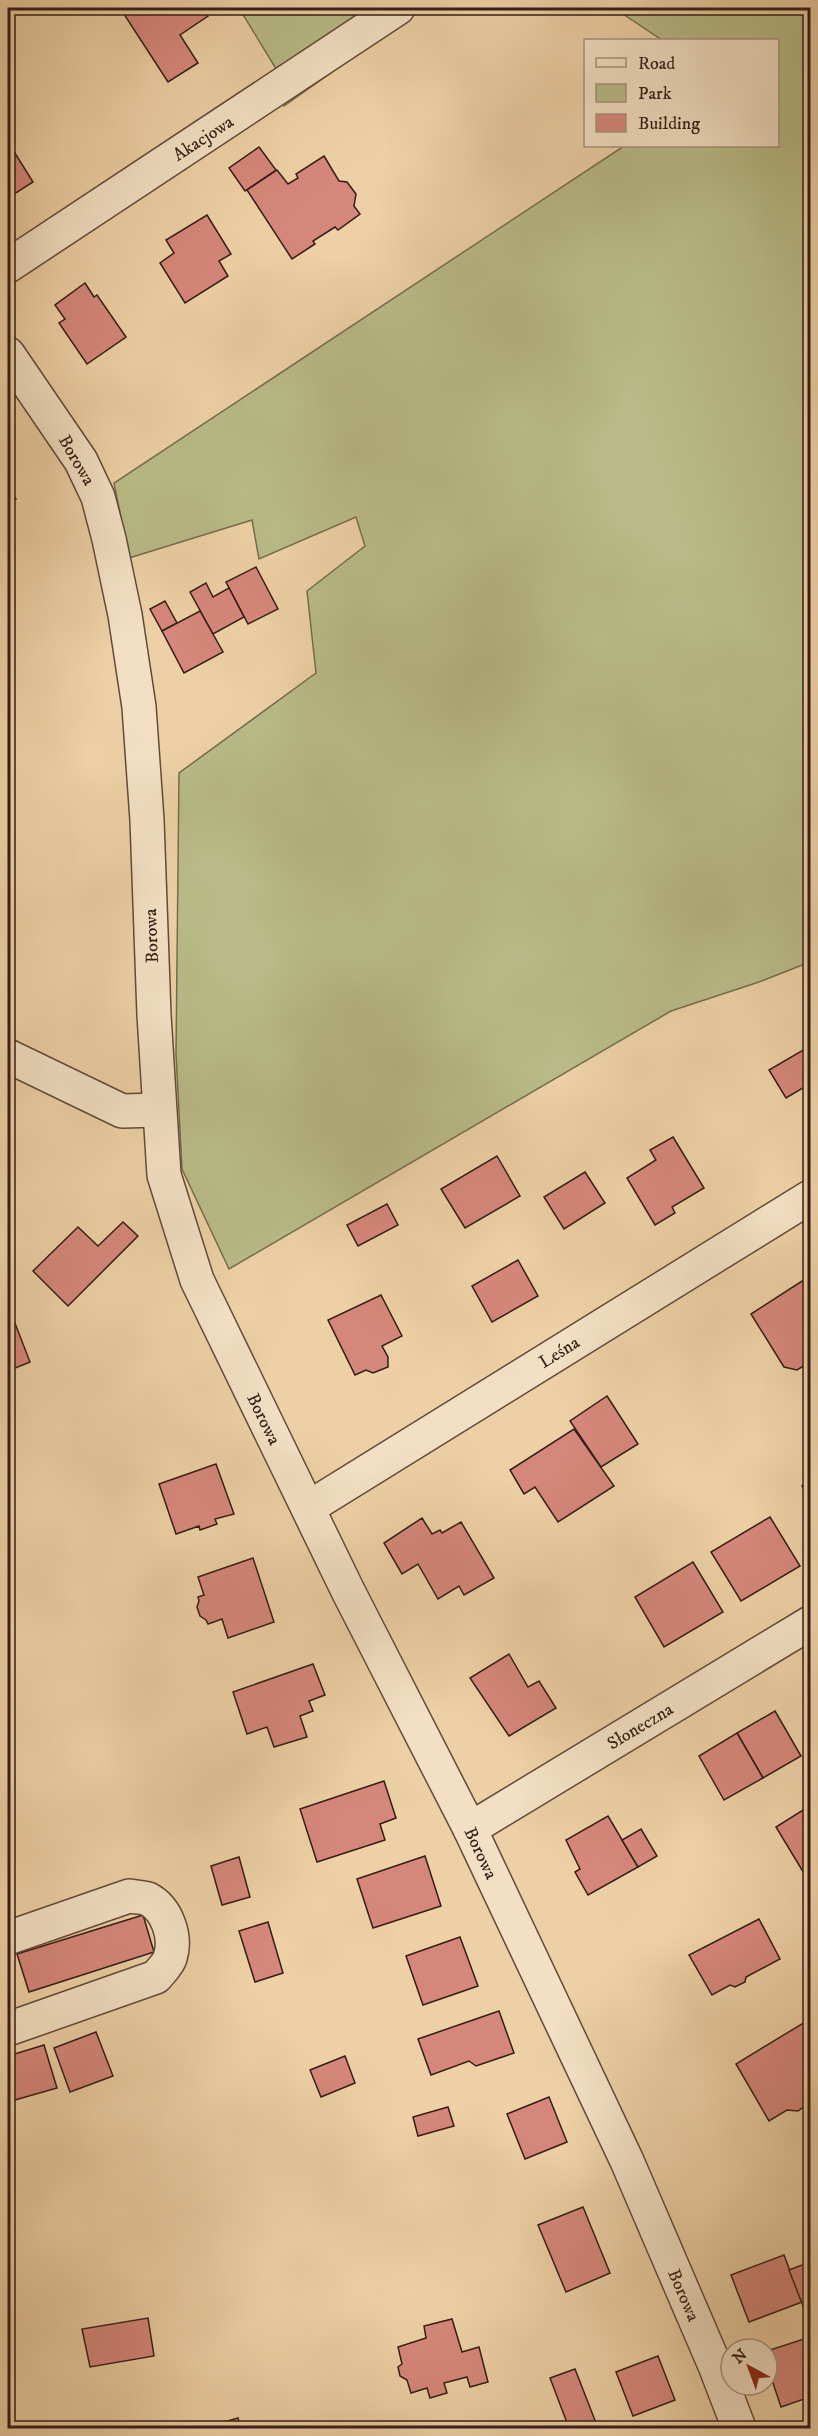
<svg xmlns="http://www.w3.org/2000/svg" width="818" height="2436" viewBox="0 0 818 2436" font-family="'IM FELL DW Pica',serif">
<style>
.green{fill:#b8bb87;stroke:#766c4e;stroke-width:1.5}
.building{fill:#d6877b;stroke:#341d16;stroke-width:1.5}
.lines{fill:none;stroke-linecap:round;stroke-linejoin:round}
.minor-casing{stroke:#624a3a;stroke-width:36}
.minor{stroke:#f3e0c4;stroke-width:33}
.labels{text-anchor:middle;stroke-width:6;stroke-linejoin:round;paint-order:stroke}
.street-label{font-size:18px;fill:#341d16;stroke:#f3e0c4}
</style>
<rect width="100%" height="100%" fill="#edd0a5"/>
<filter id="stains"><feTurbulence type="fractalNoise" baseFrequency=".00333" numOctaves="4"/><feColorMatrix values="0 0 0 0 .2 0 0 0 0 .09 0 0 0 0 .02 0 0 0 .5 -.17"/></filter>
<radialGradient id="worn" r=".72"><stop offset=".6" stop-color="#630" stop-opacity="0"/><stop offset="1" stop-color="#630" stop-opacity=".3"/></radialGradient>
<g class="green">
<path d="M239 8H423L284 106 278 72Z"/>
<path d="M614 8H810V962L759 982 671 1011 229 1269 182 1169 176 1054 179 773 316 673 307 591 365 546 356 517 259 559 252 520 129 558 114 483 624 146H778V40H662Z"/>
</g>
<g class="building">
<path d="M120 8H203L208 16 180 35 198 63 168 82Z"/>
<path d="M8 142 33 182 8 198Z"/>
<path d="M259 147 276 170 245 191 229 168Z"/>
<path d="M324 156 339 181 347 182 356 194 354 206 360 214 338 230 335 227 313 241 315 244 292 259 247 190 277 170 288 184 298 178 296 174Z"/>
<path d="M207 215 231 254 219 261 228 276 185 303 160 263 174 253 166 240Z"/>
<path d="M85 283 94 297 97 295 126 337 87 364 59 323 65 319 55 305Z"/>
<path d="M8 487 16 499 8 504Z"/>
<path d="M256 567 278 609 248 624 226 582Z"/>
<path d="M206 583 213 597 229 588 244 617 213 634 190 592Z"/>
<path d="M165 601 177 623 162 631 150 609Z"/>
<path d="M200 611 223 652 184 673 162 631Z"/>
<path d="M810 1046V1094L806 1086 786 1098 769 1070Z"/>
<path d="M673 1137 704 1188 672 1207 675 1213 655 1225 627 1178 656 1160 650 1150Z"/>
<path d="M497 1156 520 1196 465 1228 441 1189Z"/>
<path d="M585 1172 605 1203 564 1229 544 1197Z"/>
<path d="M387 1204 398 1225 358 1246 347 1225Z"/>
<path d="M123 1222 138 1236 68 1306 33 1271 78 1227 98 1246Z"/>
<path d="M518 1260 538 1296 492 1322 472 1286Z"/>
<path d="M810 1276V1362L797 1370 784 1367 751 1314Z"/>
<path d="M381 1295 402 1336 382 1346 388 1357V1367L373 1373 366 1370 355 1375 328 1320Z"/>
<path d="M8 1305 30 1362 8 1371Z"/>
<path d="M607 1396 638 1444 601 1467 570 1421Z"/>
<path d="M574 1429 614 1486 558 1522 535 1487 524 1494 510 1470Z"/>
<path d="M216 1464 234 1514 215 1519 217 1524 200 1530 199 1526 176 1534 159 1484Z"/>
<path d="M810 1481V1499L802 1486Z"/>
<path d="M770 1517 800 1566 741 1601 711 1552Z"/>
<path d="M422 1518 432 1534 440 1530 442 1533 461 1522 494 1578 464 1595 459 1586 438 1599 418 1564 402 1574 384 1543Z"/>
<path d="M253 1558 274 1622 228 1638 222 1619 208 1624 206 1620 200 1616 197 1607 199 1601 198 1597 204 1595 198 1577Z"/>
<path d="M693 1562 723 1612 664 1647 635 1597Z"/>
<path d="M509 1654 528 1687 539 1681 556 1708 509 1736 470 1678Z"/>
<path d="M313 1664 325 1695 309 1701 313 1711 300 1716 307 1737 274 1747 267 1727 247 1734 233 1692Z"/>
<path d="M775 1711 801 1756 763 1778 737 1733Z"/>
<path d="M737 1733 763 1778 724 1800 699 1756Z"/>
<path d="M384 1781 396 1818 380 1824 385 1840 317 1862 300 1809Z"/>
<path d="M810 1806V1823L803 1810Z"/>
<path d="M803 1810 810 1823V1872L805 1875 776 1827Z"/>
<path d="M608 1816 638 1867 588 1895 575 1872 580 1869 566 1840Z"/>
<path d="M641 1829 657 1856 638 1867 622 1840Z"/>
<path d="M425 1856 441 1906 373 1928 357 1879Z"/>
<path d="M239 1857 250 1897 222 1905 211 1866Z"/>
<path d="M143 1915 154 1952 29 1992 17 1954Z"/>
<path d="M759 1919 780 1959 746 1977 745 1982 735 1987 730 1985 712 1995 689 1955Z"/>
<path d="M268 1922 283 1973 255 1982 239 1931Z"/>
<path d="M460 1937 478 1986 423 2005 406 1956Z"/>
<path d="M499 2011 514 2053 476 2066 469 2061 431 2075 418 2039Z"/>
<path d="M810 2019V2102L798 2111 787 2110 769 2121 736 2064Z"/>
<path d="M96 2032 113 2076 70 2092 54 2048Z"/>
<path d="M44 2045 57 2088 8 2102V2056Z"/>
<path d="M345 2056 355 2083 321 2097 310 2070Z"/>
<path d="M549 2097 567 2142 525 2159 507 2114Z"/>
<path d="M448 2107 454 2126 418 2136 413 2117Z"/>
<path d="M583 2207 610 2273 566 2292 538 2225Z"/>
<path d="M784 2255 802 2302 749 2322 731 2275Z"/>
<path d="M810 2262V2309L805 2311 789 2270Z"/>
<path d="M148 2318 154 2356 90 2367 82 2329Z"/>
<path d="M452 2319 462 2352 479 2347 488 2382 470 2387 467 2377 444 2383 447 2393 430 2398 427 2388 411 2393 407 2380 400 2376 398 2367 402 2364 398 2347 426 2338 424 2326Z"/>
<path d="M810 2337V2397L781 2407 767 2365V2351Z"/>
<path d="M658 2356 675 2400 633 2416 616 2372Z"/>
<path d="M575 2369 596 2423 581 2428H569L550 2378Z"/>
<path d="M238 2418 241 2428H204Z"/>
</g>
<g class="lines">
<defs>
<g id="minor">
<path d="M8 266 398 8"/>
<path d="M8 354 81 461 98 497 109 539 125 615 139 707 147 820 154 1015 164 1175 197 1280 348 1591 470 1829 627 2161 716 2368 739 2428"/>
<path d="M8 1056 122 1111 159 1110"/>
<path d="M308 1508 810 1197"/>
<path d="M470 1829 810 1623"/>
<path d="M8 1938 129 1896C135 1897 143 1897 148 1899 167 1909 177 1937 170 1958 168 1964 161 1971 156 1977L8 2029"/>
</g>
</defs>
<use href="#minor" class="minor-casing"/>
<use href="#minor" class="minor"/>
</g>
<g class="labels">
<g class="street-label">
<text transform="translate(203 138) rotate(-33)" y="6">Akacjowa</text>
<text transform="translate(77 460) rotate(60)" y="6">Borowa</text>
<text transform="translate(151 936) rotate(-92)" y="6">Borowa</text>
<text transform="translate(559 1352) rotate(-32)" y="6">Leśna</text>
<text transform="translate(264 1419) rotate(64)" y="6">Borowa</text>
<text transform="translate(640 1726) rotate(-31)" y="6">Słoneczna</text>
<text transform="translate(481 1853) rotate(65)" y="6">Borowa</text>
<text transform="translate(684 2295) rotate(67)" y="6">Borowa</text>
</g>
</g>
<rect width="818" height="2436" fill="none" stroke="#edd0a5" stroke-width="30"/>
<rect x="9" y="9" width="800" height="2418" fill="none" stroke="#341d16" stroke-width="3"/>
<rect x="15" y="15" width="788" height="2406" fill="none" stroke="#341d16" stroke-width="1.5"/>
<rect x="584" y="39" width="195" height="108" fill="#f3e0c4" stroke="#a7927e" stroke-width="1.5"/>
<rect x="596" y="58" width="30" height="9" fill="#f3e0c4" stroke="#a7927e" stroke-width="1.5"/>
<text x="638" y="69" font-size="18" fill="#341d16">Road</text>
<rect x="596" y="84" width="30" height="18" fill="#b8bb87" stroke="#a7927e" stroke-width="1.5"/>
<text x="638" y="99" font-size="18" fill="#341d16">Park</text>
<rect x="596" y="114" width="30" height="18" fill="#d6877b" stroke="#a7927e" stroke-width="1.5"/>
<text x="638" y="129" font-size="18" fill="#341d16">Building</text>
<g transform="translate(749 2367) rotate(319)"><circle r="28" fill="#f3e0c4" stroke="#a7927e" stroke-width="1.5"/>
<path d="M0-4.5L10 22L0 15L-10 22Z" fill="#8f2418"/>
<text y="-9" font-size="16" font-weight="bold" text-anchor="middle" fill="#341d16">N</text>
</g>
<rect width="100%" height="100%" filter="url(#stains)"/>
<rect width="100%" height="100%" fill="url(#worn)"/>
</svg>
